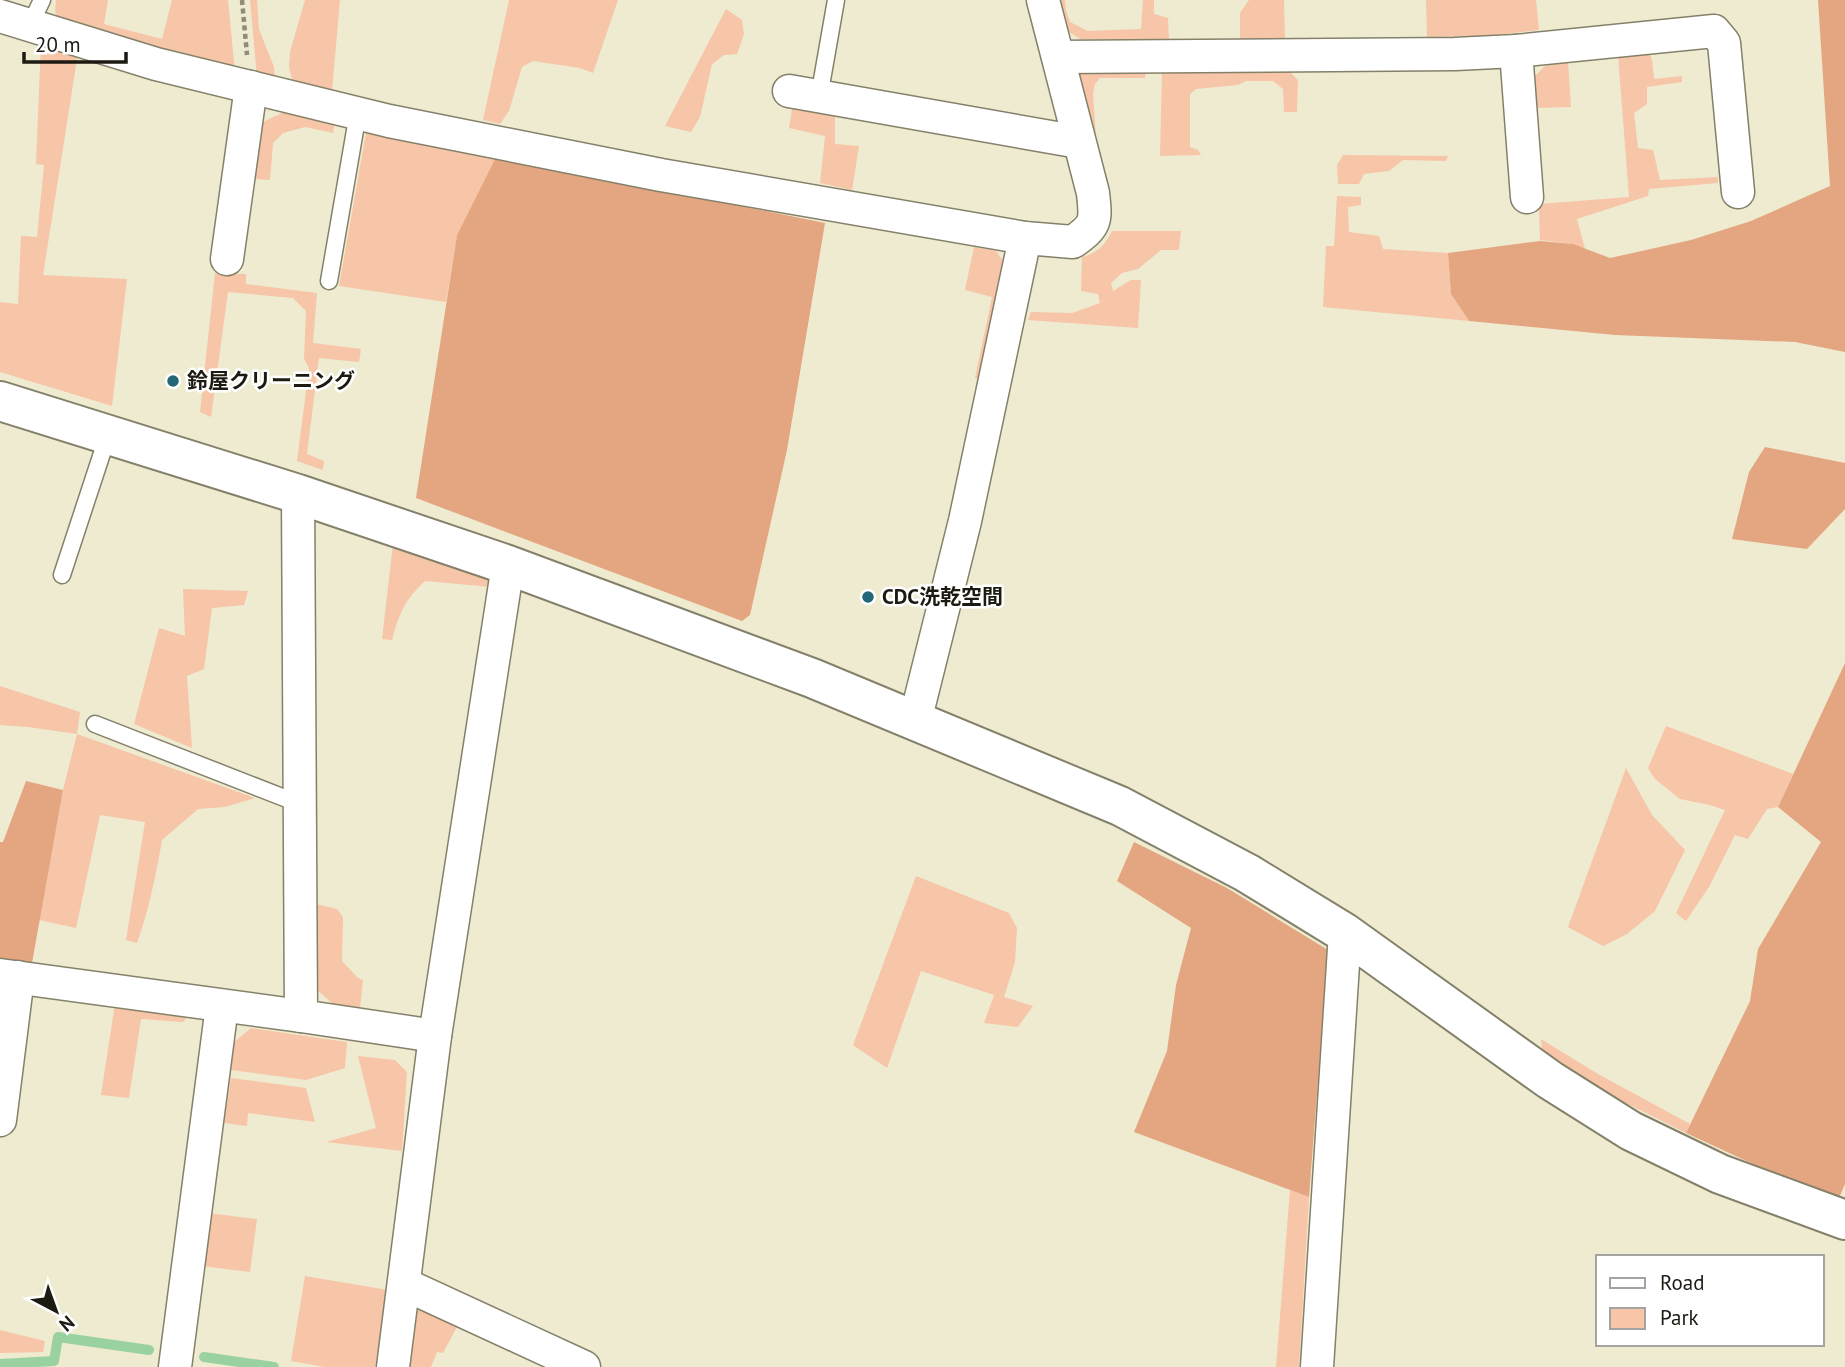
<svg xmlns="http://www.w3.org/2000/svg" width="1845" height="1367" viewBox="0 0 1845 1367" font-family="'PT Sans','Noto Sans JP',sans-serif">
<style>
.green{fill:#f7c5a7}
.forest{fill:#e4a681}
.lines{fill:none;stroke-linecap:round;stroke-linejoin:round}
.stream{stroke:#9ad1a0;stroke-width:10}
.service-casing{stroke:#848069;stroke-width:19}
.minor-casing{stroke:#848069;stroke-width:35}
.tertiary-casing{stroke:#848069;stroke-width:42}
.path{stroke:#8e8b79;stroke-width:4.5;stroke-dasharray:5 3.5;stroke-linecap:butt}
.service{stroke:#fff;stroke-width:16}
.minor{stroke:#fff;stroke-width:32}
.tertiary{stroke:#fff;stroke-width:38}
.poi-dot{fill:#236678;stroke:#fff;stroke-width:2.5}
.labels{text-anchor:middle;stroke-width:5;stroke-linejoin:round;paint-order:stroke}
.poi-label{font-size:21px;font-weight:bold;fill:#1c1a11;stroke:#fff;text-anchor:start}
</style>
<rect width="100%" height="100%" fill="#eeebd1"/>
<g class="green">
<path d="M56 0H108L104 24 162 39 172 0H228L235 72 59 21 55 12Z"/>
<path d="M250 0H257L259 29 274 67 275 78 257 77Z"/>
<path d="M305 0H340L332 91 293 83 289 67 290 52Z"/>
<path d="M509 0H618L593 73 580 68 533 61 522 67 509 111 500 124 483 120Z"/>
<path d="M1056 0H1065L1066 10 1070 22 1088 31 1141 29 1143 0H1154V14L1168 18 1169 40 1080 39 1062 27Z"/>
<path d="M1249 0H1284L1285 38 1240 40V13Z"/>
<path d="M1426 0H1536L1539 30 1485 36 1427 37Z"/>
<path d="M726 9 742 20 744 34 737 54 724 55 712 64 700 117 691 132 665 126Z"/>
<path d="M41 42 78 53 43 275 127 279 112 406 0 372V302L18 304 21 236 37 237 44 165 36 164Z"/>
<path d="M1649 52 1652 60 1654 79 1682 76V82L1647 87V104L1634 113 1638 148 1653 150 1660 180 1718 177V183L1649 189 1648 196 1577 219 1585 249 1572 244 1540 240 1539 204 1629 197 1618 55Z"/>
<path d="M1568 61 1571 107 1534 108 1532 79 1545 66Z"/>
<path d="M1085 70H1146L1145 78H1100L1095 84 1093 93 1097 152 1075 81 1080 73Z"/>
<path d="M1162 71H1289L1298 80 1297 112H1284L1283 89 1273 81H1246L1238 85 1196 89 1190 94V147L1198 150 1201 155 1160 156Z"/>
<path d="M792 109 835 116V144L859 146 852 190 820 183 825 136 789 128Z"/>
<path d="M286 111 335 122 333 133 305 127 283 133 273 143 270 180 255 179 263 122Z"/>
<path d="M366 133 496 157 457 235 446 302 339 286Z"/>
<path d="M1343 155 1448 156 1446 161 1403 160 1389 171 1364 174 1359 184H1338L1337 165Z"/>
<path d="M1337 196 1361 197V205L1348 207 1349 232 1379 236 1383 249 1448 253 1451 294 1469 321 1323 307 1326 246H1334Z"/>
<path d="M1112 231H1181L1179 250H1161L1138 269 1122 273 1111 283 1113 291 1131 280H1141L1138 328 1028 320 1031 312 1072 313 1100 303 1098 294 1081 291 1082 257C1098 253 1105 245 1112 231Z"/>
<path d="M974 247 996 251 1007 267 983 379 975 378 992 297 965 290Z"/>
<path d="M215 273 246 274V284L317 293 313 343 361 349 359 362 319 358 307 454 324 461 323 470 297 461 309 368 304 359 306 311 293 298 228 292 211 417 200 412Z"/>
<path d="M393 544 490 579 491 587 425 581C405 599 399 614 392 640L382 639Z"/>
<path d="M183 589 248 591 244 605 212 608 204 669 187 676 192 748 134 724 159 628 185 636Z"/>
<path d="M0 686 80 712 77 734 255 798 225 807 198 809 162 840C156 875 149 909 137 943L126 940 145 822 100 815 76 928 39 920 63 790 77 734 28 727 0 725Z"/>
<path d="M1666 726 1793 774 1778 807 1767 809 1748 839 1735 835 1709 887 1686 921 1676 913 1725 810 1710 805 1680 799 1655 779 1648 768Z"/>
<path d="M1626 768 1652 815 1685 850 1655 911 1627 934 1603 946 1568 927Z"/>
<path d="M916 876 1009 913 1017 928 1015 962 1004 997 1033 1006 1018 1027 984 1023 994 995 921 971 887 1068 853 1045Z"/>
<path d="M312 903 337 909 343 917 342 961 358 978 363 980 360 1008 333 1004 315 988Z"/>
<path d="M115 1004 187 1017 183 1022 141 1019 129 1098 101 1095Z"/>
<path d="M251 1028 347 1042 345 1068 306 1080 231 1070 233 1043Z"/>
<path d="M1541 1039 1598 1074 1690 1124 1686 1133 1614 1097 1542 1052Z"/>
<path d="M358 1056 395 1060 407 1072 402 1151 326 1142 376 1128Z"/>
<path d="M231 1078 306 1088 315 1122 248 1113 247 1126 224 1123Z"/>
<path d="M1290 1190 1309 1197 1299 1367H1276Z"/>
<path d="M208 1213 257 1219 250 1272 202 1266Z"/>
<path d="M305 1276 388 1290 375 1367H325L291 1361Z"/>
<path d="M415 1306 459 1323 443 1353 437 1352 431 1367H404Z"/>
<path d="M0 1330 45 1341 43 1352 0 1353Z"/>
</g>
<g class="forest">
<path d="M1818 0H1845V352L1795 342 1615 335 1469 321 1451 294 1448 253 1540 241 1573 244 1610 258 1691 240 1751 221 1830 186Z"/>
<path d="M496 157 825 223 787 450 750 615 742 621 416 498 457 235Z"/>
<path d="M1765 447 1845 463V509L1807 549 1732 539 1749 472Z"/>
<path d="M1845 663V1184L1837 1203 1686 1133 1750 1001 1758 949 1821 842 1778 807Z"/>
<path d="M26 781 63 790 32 963 0 958V842H3Z"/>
<path d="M1134 842 1227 888 1328 950 1309 1197 1134 1132 1167 1051 1176 985 1191 928 1117 881Z"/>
</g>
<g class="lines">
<g class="stream">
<path d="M204 1357 274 1367"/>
<path d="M0 1364 54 1361 58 1337 149 1350"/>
</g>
<defs>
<g id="service">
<path d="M30 25 42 0"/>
<path d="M819 97 836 0"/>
<path d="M329 281 358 113"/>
<path d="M62 575 108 435"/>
<path d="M95 724 300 804"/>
</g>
<g id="minor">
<path d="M0 16 156 64 389 121 661 175 1025 238 1073 242C1097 225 1096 221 1093 193L1043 0"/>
<path d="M1516 51 1527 197"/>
<path d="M1058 57 1455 54 1516 51 1714 31 1724 43 1738 192"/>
<path d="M789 91 1079 142"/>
<path d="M227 259 251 87"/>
<path d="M298 494 301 1016"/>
<path d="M915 721 965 521 1025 238"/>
<path d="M0 975 301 1016 435 1036"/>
<path d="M0 1120 18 977"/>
<path d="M404 1284 584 1367"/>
<path d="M175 1367 222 1006"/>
<path d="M393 1367 435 1036 508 565"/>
<path d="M1317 1367 1345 933"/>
</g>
<path id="tertiary" d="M0 401 298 494 508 565 812 678 1120 806 1247 873 1345 933 1550 1080 1631 1131 1720 1174 1845 1220"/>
</defs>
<use href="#service" class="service-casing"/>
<use href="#minor" class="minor-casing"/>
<use href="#tertiary" class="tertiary-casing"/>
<path class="path" d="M242 0 247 55"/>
<use href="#service" class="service"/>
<use href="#minor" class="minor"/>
<use href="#tertiary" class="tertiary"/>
</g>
<g class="poi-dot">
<circle cx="173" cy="381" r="7"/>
<circle cx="868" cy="597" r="7"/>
</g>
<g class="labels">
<g class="poi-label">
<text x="187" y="388">鈴屋クリーニング</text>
<text x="882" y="604">CDC洗乾空間</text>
</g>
</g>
<rect x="1596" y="1255" width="228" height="91" fill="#ffffff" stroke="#a4a3a0" stroke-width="2"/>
<rect x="1610" y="1278" width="35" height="10" fill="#ffffff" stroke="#a4a3a0" stroke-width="2"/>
<text x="1660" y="1290" font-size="21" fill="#1c1a11">Road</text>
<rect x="1610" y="1308" width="35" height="21" fill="#f7c5a7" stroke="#a4a3a0" stroke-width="2"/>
<text x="1660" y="1325" font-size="21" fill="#1c1a11">Park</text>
<g transform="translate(56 1311) rotate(139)" stroke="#ffffff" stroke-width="5" paint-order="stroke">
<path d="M0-5L12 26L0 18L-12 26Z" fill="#1c1a11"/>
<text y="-10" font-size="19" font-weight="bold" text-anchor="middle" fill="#1c1a11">N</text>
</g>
<path d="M24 52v10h102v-10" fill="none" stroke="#1c1a11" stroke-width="3.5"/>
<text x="35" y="52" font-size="21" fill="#1c1a11" stroke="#ffffff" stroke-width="5" paint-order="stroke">20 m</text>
</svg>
